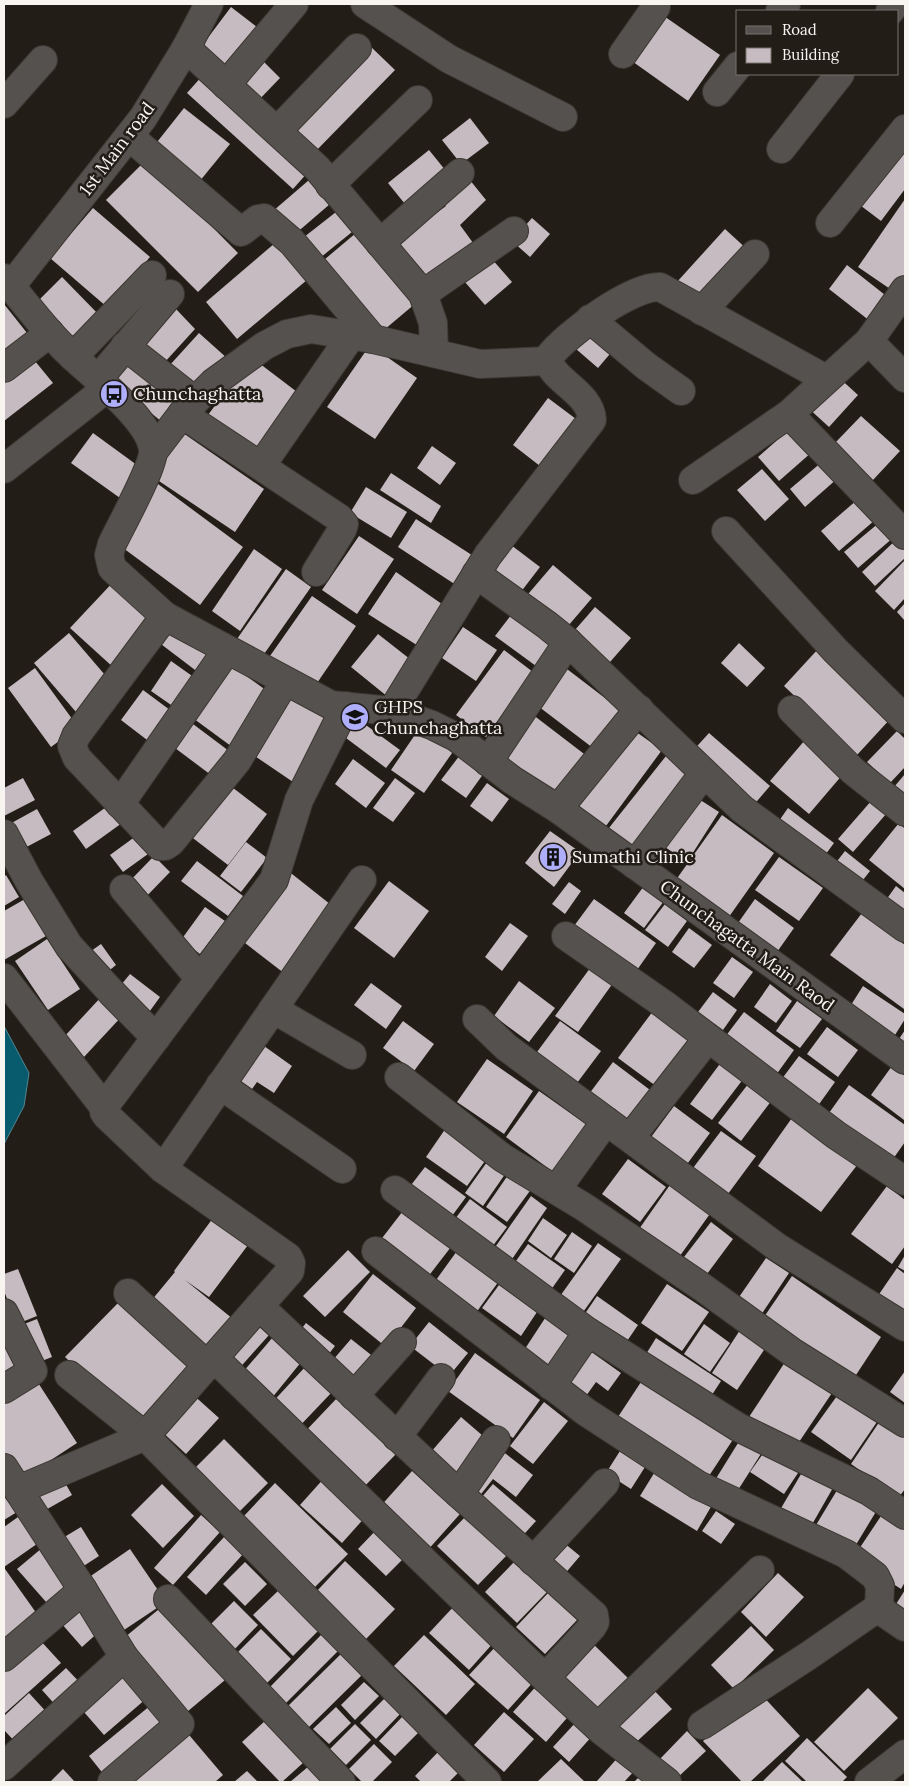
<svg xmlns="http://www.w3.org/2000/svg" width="909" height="1786" viewBox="0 0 909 1786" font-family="Lora,serif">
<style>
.water{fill:#085a6d;stroke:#508894}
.building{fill:#c5bbc1}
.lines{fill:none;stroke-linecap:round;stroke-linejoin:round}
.minor-casing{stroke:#3c3731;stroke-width:30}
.minor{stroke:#54514e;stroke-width:28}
.labels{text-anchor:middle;stroke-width:5;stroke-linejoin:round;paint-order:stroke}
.street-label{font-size:18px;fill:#f8f4f0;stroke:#221d17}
.poi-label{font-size:18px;fill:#f8f4f0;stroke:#221d17;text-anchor:start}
</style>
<rect width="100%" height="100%" fill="#221d17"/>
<path class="water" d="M4 1026 29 1073 24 1106 4 1144Z"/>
<g class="building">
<path d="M231 7 257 27 222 75 195 55Z"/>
<path d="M661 14 720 55 688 101 629 59Z"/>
<path d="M369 45 395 70 312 155 286 130Z"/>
<path d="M260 58 280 78 254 105 234 85Z"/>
<path d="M203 75 309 171 293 189 187 93Z"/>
<path d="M184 108 230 144 195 187 150 151Z"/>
<path d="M470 118 489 143 461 164 442 140Z"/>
<path d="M429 150 446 171 405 204 388 183Z"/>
<path d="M905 150V189L881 221 856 202Z"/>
<path d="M146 160 238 253 198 292 106 200Z"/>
<path d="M465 174 486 200 460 225 476 247 424 285 394 244 446 206 438 195Z"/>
<path d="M309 180 330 204 294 235 273 211Z"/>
<path d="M905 199V278L896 293 858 267Z"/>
<path d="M93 208 150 257 107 307 50 258Z"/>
<path d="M336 212 352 232 315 262 299 241Z"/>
<path d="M532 218 550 234 530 257 512 241Z"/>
<path d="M725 229 749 251 700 305 676 283Z"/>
<path d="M356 233 416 303 378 335 318 265Z"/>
<path d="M282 237 314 274 237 339 206 302Z"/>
<path d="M491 258 512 282 485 305 464 281Z"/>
<path d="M847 265 894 302 875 325 829 289Z"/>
<path d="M62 277 103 319 75 347 33 306Z"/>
<path d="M4 304 31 338 4 360Z"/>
<path d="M176 309 195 329 164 363 142 342Z"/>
<path d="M593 329 615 348 598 368 576 349Z"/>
<path d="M199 333 228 359 198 392 169 366Z"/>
<path d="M370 345 417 378 375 439 327 407Z"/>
<path d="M30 355 53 383 4 421V376Z"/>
<path d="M130 357 186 400 168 427 109 378Z"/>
<path d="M251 357 305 398 260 459 205 419Z"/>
<path d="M835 374 858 395 829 427 806 406Z"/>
<path d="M548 398 576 419 540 466 513 445Z"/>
<path d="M861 416 900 451 873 480 834 444Z"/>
<path d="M791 428 812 452 779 481 758 457Z"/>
<path d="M93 433 141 468 120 498 71 463Z"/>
<path d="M183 433 264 489 235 532 153 477Z"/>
<path d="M432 446 456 463 440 485 417 468Z"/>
<path d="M823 461 838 478 805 507 790 489Z"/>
<path d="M762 469 789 499 765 521 737 490Z"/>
<path d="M391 473 441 506 431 523 380 490Z"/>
<path d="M158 484 243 547 200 605 115 542Z"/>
<path d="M366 487 407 512 391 538 350 513Z"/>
<path d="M857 500 875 520 839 551 821 531Z"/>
<path d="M416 519 478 559 459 587 398 547Z"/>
<path d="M880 522 894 537 858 568 844 552Z"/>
<path d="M359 536 394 559 357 614 322 590Z"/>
<path d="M898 538 905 546V558L875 586 862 572Z"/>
<path d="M511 545 540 567 517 597 488 576Z"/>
<path d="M254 549 282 569 240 631 212 611Z"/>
<path d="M905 560V598L894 610 875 591Z"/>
<path d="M553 565 592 598 562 633 523 600Z"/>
<path d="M286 569 311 587 262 657 237 639Z"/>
<path d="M396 572 449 609 423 649 368 614Z"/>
<path d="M116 579 159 620 114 668 70 628Z"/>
<path d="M312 596 356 626 315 686 270 656Z"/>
<path d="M905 603V621L897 612Z"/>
<path d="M595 607 631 638 603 670 568 638Z"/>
<path d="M515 610 555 640 536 666 495 636Z"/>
<path d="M166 622 211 658 199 673 153 638Z"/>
<path d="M463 627 497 650 476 681 442 658Z"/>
<path d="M69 633 111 682 76 712 34 663Z"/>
<path d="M378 634 415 663 388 697 351 667Z"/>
<path d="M739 643 765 668 747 687 721 663Z"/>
<path d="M819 648 892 717 857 755 784 686Z"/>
<path d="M504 650 533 672 486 737 456 715Z"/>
<path d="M224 660 274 696 235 749 186 713Z"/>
<path d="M171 661 195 678 174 707 151 691Z"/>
<path d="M563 666 622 711 593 748 534 703Z"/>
<path d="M35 668 78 727 51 747 8 688Z"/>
<path d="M290 687 336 719 293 782 246 750Z"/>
<path d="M143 690 174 713 151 743 121 720Z"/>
<path d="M528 711 592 760 561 800 497 752Z"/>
<path d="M355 717 400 750 386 768 342 735Z"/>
<path d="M185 718 233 754 215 778 167 742Z"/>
<path d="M423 723 457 746 424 793 391 770Z"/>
<path d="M629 727 662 750 603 830 571 806Z"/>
<path d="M897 731 905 739V767L890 783 867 762Z"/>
<path d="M709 733 770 786 751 808 689 755Z"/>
<path d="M805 740 844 773 809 814 770 781Z"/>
<path d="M460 755 484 773 466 798 441 780Z"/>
<path d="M666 756 691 775 630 853 605 833Z"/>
<path d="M353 759 385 783 366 808 335 784Z"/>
<path d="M905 774V797L894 787Z"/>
<path d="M23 778 35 800 4 816V788Z"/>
<path d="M395 778 415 793 393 822 373 808Z"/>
<path d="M224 781 267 814 228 865 185 832Z"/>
<path d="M487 783 509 799 492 822 470 806Z"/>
<path d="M691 794 719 812 687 862 656 841Z"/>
<path d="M872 800 887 813 853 852 838 839Z"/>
<path d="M109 805 122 823 86 849 73 831Z"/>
<path d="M788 808 834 843 820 862 774 828Z"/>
<path d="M37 809 51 834 19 851 6 826Z"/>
<path d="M722 815 774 853 726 921 673 884Z"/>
<path d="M899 823 905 829V889L869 860Z"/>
<path d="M550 831 580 852 554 887 525 863Z"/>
<path d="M136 836 148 854 123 872 110 855Z"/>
<path d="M246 842 267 858 241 892 220 876Z"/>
<path d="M845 851 870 871 856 889 831 869Z"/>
<path d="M154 856 170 872 140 903 124 887Z"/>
<path d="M779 857 823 888 799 921 755 890Z"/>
<path d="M197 861 243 896 228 916 181 881Z"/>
<path d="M287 870 340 912 289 977 236 936Z"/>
<path d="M6 875 19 897 4 906V877Z"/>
<path d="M389 881 429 911 394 958 354 928Z"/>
<path d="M569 882 581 891 565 914 552 904Z"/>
<path d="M644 886 664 901 644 928 624 913Z"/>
<path d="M896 886 905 893V925L881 907Z"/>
<path d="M25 899 46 936 4 960V911Z"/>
<path d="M594 899 656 943 637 970 574 926Z"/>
<path d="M755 899 794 928 777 952 738 923Z"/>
<path d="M665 904 687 921 668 947 645 930Z"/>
<path d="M205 907 225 921 200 954 181 940Z"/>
<path d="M862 913 905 945 904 1009 830 955Z"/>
<path d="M510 923 528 936 502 971 485 957Z"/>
<path d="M689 928 712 945 694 968 672 952Z"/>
<path d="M47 939 80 989 48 1010 15 961Z"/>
<path d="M101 944 116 965 100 978 84 956Z"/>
<path d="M732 957 753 972 734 998 713 983Z"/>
<path d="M596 960 618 976 578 1032 555 1016Z"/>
<path d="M130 974 160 997 147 1015 116 991Z"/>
<path d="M519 981 555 1008 529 1042 494 1016Z"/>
<path d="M371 983 402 1006 386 1029 354 1005Z"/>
<path d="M770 984 792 1001 776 1023 754 1007Z"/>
<path d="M863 986 905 1014V1019L895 1035 851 1005Z"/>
<path d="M713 992 737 1010 723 1030 698 1012Z"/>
<path d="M102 996 123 1015 84 1057 63 1038Z"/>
<path d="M797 1001 822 1019 800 1048 776 1031Z"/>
<path d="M656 1007 697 1038 660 1089 618 1058Z"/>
<path d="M744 1012 794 1050 776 1075 725 1037Z"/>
<path d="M403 1021 434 1044 414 1071 383 1048Z"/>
<path d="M560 1021 601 1051 574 1087 534 1056Z"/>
<path d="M827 1027 858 1050 838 1077 807 1054Z"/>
<path d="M905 1030V1043L899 1039Z"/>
<path d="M264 1046 292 1066 274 1093 257 1082 252 1089 238 1079Z"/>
<path d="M799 1056 835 1082 817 1107 781 1080Z"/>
<path d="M725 1057 747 1074 712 1120 690 1104Z"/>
<path d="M487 1059 533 1091 504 1134 457 1102Z"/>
<path d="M613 1062 658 1096 631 1131 586 1098Z"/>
<path d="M892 1066 905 1076 904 1120 871 1095Z"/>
<path d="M752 1079 775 1096 741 1141 718 1123Z"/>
<path d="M849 1085 905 1125V1142L888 1166 824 1120Z"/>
<path d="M539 1091 590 1127 556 1174 506 1137Z"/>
<path d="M674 1106 710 1133 682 1171 646 1144Z"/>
<path d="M799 1108 861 1160 821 1212 758 1166Z"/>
<path d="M448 1125 490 1154 467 1186 426 1157Z"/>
<path d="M721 1131 756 1156 722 1202 687 1176Z"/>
<path d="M492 1155 510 1167 483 1206 465 1193Z"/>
<path d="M628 1159 666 1187 640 1222 602 1194Z"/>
<path d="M425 1167 466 1197 449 1220 408 1189Z"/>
<path d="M513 1168 535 1184 507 1222 486 1207Z"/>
<path d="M672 1182 712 1211 677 1260 637 1232Z"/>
<path d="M887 1186 905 1200V1246L892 1264 851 1234Z"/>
<path d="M531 1196 547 1208 508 1265 491 1253Z"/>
<path d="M470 1199 507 1227 489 1251 452 1223Z"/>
<path d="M406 1207 454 1243 424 1282 376 1246Z"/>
<path d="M213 1218 248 1245 209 1297 185 1280 233 1319 204 1354 146 1307 175 1272 174 1271Z"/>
<path d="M543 1218 567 1235 551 1258 528 1241Z"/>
<path d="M711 1222 733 1239 707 1274 684 1257Z"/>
<path d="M572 1232 592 1246 574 1273 554 1259Z"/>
<path d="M598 1243 621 1259 581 1315 558 1299Z"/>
<path d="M462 1244 504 1274 473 1317 431 1287Z"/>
<path d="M528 1244 565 1270 548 1294 511 1268Z"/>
<path d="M348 1250 370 1272 325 1317 303 1296Z"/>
<path d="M905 1255V1271L898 1267Z"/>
<path d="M766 1258 789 1273 761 1315 737 1300Z"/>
<path d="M897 1268 905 1274V1325L873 1303Z"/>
<path d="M18 1269 37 1316 17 1324 4 1291V1274Z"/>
<path d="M373 1274 416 1308 386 1347 343 1312Z"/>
<path d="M792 1276 881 1337 854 1378 764 1317Z"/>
<path d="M667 1284 709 1312 682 1351 641 1323Z"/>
<path d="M499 1285 537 1312 521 1336 482 1308Z"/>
<path d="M597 1296 638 1325 623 1347 582 1318Z"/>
<path d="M120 1301 191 1369 136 1425 65 1357Z"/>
<path d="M551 1309 581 1329 549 1378 519 1358Z"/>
<path d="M37 1319 52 1357 34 1364 19 1326Z"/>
<path d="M251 1320 269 1335 236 1372 219 1356Z"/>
<path d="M429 1322 468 1353 449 1376 410 1346Z"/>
<path d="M306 1323 335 1346 324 1360 295 1337Z"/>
<path d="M704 1324 730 1343 710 1372 684 1354Z"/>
<path d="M742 1327 768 1344 737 1390 712 1373Z"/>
<path d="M273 1337 302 1361 267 1404 237 1379Z"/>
<path d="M656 1338 721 1381 708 1401 643 1359Z"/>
<path d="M351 1339 375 1358 350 1388 326 1368Z"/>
<path d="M11 1343 26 1366 4 1380V1347Z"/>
<path d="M583 1346 621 1373 608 1391 596 1382 581 1403 555 1385Z"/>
<path d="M475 1353 540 1400 513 1438 448 1391Z"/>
<path d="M789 1356 836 1387 795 1448 749 1417Z"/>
<path d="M306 1366 333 1391 294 1432 268 1407Z"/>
<path d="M905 1371V1403L890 1392Z"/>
<path d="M33 1375 77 1443 19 1481 4 1459V1394Z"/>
<path d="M643 1379 734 1438 703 1485 612 1426Z"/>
<path d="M842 1389 881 1416 851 1460 811 1432Z"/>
<path d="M190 1392 219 1418 186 1454 158 1428Z"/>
<path d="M338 1397 397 1453 358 1493 299 1438Z"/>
<path d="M544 1402 568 1421 533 1464 510 1446Z"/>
<path d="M884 1415 905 1430V1489L899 1497 851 1464Z"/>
<path d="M461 1417 490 1442 454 1483 425 1459Z"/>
<path d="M743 1435 764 1449 733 1498 712 1485Z"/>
<path d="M224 1439 268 1483 239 1512 195 1468Z"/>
<path d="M497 1447 533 1475 516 1497 493 1479 474 1503 461 1493Z"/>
<path d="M767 1448 800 1470 784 1494 750 1472Z"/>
<path d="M620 1451 645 1467 631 1489 606 1473Z"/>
<path d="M804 1469 834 1486 810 1528 780 1510Z"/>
<path d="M656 1470 712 1505 697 1531 640 1496Z"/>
<path d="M412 1471 460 1514 426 1552 378 1509Z"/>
<path d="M60 1474 72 1495 42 1512 30 1490Z"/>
<path d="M326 1476 368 1514 342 1543 300 1505Z"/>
<path d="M842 1482 880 1505 851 1553 813 1530Z"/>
<path d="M275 1483 348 1554 315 1587 243 1517Z"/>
<path d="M162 1484 194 1516 163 1548 131 1515Z"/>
<path d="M493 1484 536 1521 517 1542 475 1505Z"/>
<path d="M4 1492 17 1512 4 1520Z"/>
<path d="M885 1510 905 1524V1582L901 1589 853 1558Z"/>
<path d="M716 1511 735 1524 721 1544 702 1531Z"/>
<path d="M25 1512 44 1539 4 1567V1527Z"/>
<path d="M201 1515 220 1532 173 1585 154 1568Z"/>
<path d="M466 1516 507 1555 478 1585 437 1546Z"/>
<path d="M81 1527 99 1556 79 1569 61 1539Z"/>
<path d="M379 1527 407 1555 386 1576 358 1549Z"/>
<path d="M225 1536 244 1553 206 1595 187 1577Z"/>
<path d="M558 1538 580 1556 563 1576 542 1558Z"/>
<path d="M42 1548 79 1590 54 1611 17 1569Z"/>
<path d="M130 1549 166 1602 118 1634 82 1582Z"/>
<path d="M345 1561 395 1609 366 1639 316 1592Z"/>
<path d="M515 1561 547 1592 517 1623 485 1592Z"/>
<path d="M245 1562 267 1584 245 1606 223 1584Z"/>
<path d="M5 1569 42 1621 4 1646V1570Z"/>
<path d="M778 1573 804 1597 766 1637 741 1612Z"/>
<path d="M279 1590 318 1631 293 1656 253 1615Z"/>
<path d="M905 1590V1621L891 1612Z"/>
<path d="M548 1593 577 1620 545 1654 516 1627Z"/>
<path d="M234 1601 258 1625 232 1652 208 1627Z"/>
<path d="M456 1604 495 1641 469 1670 429 1633Z"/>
<path d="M164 1605 225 1680 181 1717 119 1642Z"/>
<path d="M81 1606 102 1629 82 1647 61 1623Z"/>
<path d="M751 1626 774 1650 734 1689 711 1665Z"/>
<path d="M261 1629 291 1659 265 1685 235 1655Z"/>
<path d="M323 1633 340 1649 286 1703 270 1687Z"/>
<path d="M424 1635 475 1684 446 1715 394 1666Z"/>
<path d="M587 1638 632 1682 599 1716 553 1672Z"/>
<path d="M39 1639 61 1663 4 1714V1671Z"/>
<path d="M498 1644 536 1679 508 1710 469 1675Z"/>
<path d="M343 1652 364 1673 308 1728 287 1707Z"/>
<path d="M120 1667 147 1698 104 1735 77 1704Z"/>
<path d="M66 1668 84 1687 59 1709 42 1690Z"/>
<path d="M364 1682 379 1696 355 1720 341 1705Z"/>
<path d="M540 1682 573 1711 546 1742 513 1712Z"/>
<path d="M648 1684 672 1709 632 1746 609 1721Z"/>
<path d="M868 1688 898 1718 844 1771 814 1742Z"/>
<path d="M757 1690 800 1736 750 1782H742L703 1741Z"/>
<path d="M29 1693 50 1716 18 1745 4 1730V1716Z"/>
<path d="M385 1698 401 1713 376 1739 360 1723Z"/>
<path d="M151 1705 172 1731 109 1781 89 1756Z"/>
<path d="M336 1707 351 1723 329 1744 313 1729Z"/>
<path d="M504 1712 534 1739 504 1772 474 1745Z"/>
<path d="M403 1716 419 1732 395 1756 379 1741Z"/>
<path d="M266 1720 304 1762 282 1782H280L242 1742Z"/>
<path d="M577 1721 593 1735 569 1762 553 1747Z"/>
<path d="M355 1724 371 1740 346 1765 330 1749Z"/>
<path d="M184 1729 223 1775 215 1782H122Z"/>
<path d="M687 1731 706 1751 677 1778 659 1760Z"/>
<path d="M807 1738 847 1777 842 1782H807L785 1761Z"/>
<path d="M374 1744 392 1762 372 1782H362L349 1769Z"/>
<path d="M439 1751 460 1771 449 1782H421L415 1776Z"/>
<path d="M621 1754 637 1768 624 1782H599L597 1781Z"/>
<path d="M561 1759 585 1782H537Z"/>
<path d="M782 1762 803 1782H762Z"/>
<path d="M309 1766 324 1782H290Z"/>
<path d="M63 1769 75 1782H50Z"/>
<path d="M247 1771 258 1782H234Z"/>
<path d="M642 1774 652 1782H634Z"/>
</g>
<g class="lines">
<defs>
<g id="minor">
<path d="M365 4 449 59 563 117"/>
<path d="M780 11 786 4"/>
<path d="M890 11 895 4"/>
<path d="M186 48 317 168 423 294 433 323 434 353"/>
<path d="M623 54 656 7"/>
<path d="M226 85 294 4"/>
<path d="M717 92 738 66"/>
<path d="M4 104 43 60"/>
<path d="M277 131 357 48"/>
<path d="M130 137 241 232 258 219 264 218 292 242 373 339"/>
<path d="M781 149 840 74"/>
<path d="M330 185 418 100"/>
<path d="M830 223 905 129"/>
<path d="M380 243 460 173"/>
<path d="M4 278C23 300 40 324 61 345 83 369 150 417 153 450 154 466 120 527 112 544L109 555 112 568 165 616 331 705 392 711 432 725 456 737 512 780 558 809 905 1060"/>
<path d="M11 286 143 118 186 48 209 4"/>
<path d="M905 290 869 341 789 414 905 535"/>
<path d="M423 294 514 231"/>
<path d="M702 311 755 254"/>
<path d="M590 319 646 366 681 391"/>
<path d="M869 341 905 378"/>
<path d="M125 346 195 401"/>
<path d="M73 357 152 275"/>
<path d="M4 368 50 333"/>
<path d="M98 379 170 294"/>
<path d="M182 414 339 518 344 524 342 530 316 572"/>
<path d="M153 452 182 414 213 383 264 346 287 334 311 329 373 339 480 364 548 361"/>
<path d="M261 466 351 336"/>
<path d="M4 469 107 388"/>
<path d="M693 480 789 414"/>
<path d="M726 531 836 651 905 719"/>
<path d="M476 574 547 625 568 642 742 809 905 928"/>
<path d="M165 616 76 736 72 746 77 758 160 846H165L171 842 237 761 285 681"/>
<path d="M792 710 853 771 905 812"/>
<path d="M392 711 488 555 592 420C591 392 550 380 548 358 566 334 631 286 660 287L826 379"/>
<path d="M488 762 568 642"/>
<path d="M120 804 227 650"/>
<path d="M558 809 639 709"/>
<path d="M4 834 29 881 69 946 114 995 156 1038"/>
<path d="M635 865 704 773"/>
<path d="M124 889 200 979"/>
<path d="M566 936 665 1005 836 1135 905 1181"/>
<path d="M4 978 104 1107"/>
<path d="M273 1009 352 1055"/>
<path d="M477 1019 506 1047 777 1247 905 1327"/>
<path d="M399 1077 503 1158 584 1207 702 1287 792 1352 905 1423"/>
<path d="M220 1085 342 1169"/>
<path d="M630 1138 708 1038"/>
<path d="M163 1169 362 880"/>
<path d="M557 1189 606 1121"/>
<path d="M395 1190 588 1332 738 1427 869 1491 905 1515"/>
<path d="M376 1251 586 1412 698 1485 846 1554 875 1576 880 1586 879 1607 886 1614 905 1627"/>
<path d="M128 1293 208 1366"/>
<path d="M259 1306 447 1483 594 1615 595 1622 592 1627 545 1678"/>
<path d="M4 1313 33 1371 4 1389"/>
<path d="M214 1358 545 1678 602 1731 667 1782"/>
<path d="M69 1375 145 1436 487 1782"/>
<path d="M551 1386 588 1332"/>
<path d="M354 1396 402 1342"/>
<path d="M397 1437 441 1378"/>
<path d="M4 1468 18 1490 145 1436 290 1271 291 1263 288 1257 163 1169 107 1116 104 1112V1107L274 880 299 800 346 706"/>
<path d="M18 1490 83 1590 124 1657 180 1724 112 1782"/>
<path d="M459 1494 496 1440"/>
<path d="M533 1561 605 1483"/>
<path d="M168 1599 341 1782"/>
<path d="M4 1657 83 1590"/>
<path d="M702 1725 808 1656 879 1607"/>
<path d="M598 1727 760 1570"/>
<path d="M4 1766 124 1657"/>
<path d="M869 1782 905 1754"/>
</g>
</defs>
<use href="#minor" class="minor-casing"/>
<use href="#minor" class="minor"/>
</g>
<defs>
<symbol id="bus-disc" viewBox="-11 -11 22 22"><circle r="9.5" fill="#afaefa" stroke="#221d17"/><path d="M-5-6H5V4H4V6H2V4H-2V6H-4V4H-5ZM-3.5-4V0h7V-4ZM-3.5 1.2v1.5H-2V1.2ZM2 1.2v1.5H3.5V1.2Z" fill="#111"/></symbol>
<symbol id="school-disc" viewBox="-11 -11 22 22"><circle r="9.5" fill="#afaefa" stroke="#221d17"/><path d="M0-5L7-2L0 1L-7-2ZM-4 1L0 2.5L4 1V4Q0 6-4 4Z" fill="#111"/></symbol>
<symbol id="building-disc" viewBox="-11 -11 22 22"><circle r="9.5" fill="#afaefa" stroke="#221d17"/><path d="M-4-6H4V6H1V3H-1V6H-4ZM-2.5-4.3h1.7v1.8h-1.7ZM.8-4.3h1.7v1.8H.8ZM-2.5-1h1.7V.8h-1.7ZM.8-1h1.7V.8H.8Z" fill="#111"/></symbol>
</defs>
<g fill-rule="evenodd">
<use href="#bus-disc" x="98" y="378" width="32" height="32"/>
<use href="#school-disc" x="339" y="701" width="32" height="32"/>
<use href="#building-disc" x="537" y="841" width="32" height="32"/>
</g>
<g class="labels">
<g class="street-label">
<text transform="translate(117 149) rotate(-53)" y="6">1st Main road</text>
<text transform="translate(747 946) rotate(36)" y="6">Chunchagatta Main Raod</text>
</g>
<g class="poi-label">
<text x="133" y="400">Chunchaghatta</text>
<text x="374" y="713">GHPS<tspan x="374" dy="21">Chunchaghatta</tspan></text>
<text x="572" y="863">Sumathi Clinic</text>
</g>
</g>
<rect width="909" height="1786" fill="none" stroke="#f8f4f0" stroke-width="10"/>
<rect x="736" y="10" width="162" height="65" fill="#221d17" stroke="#78736e"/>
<rect x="746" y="26" width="25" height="8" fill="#54514e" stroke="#78736e"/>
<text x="782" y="35" font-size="15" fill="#f8f4f0">Road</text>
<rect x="746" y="48" width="25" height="15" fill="#c5bbc1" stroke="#78736e"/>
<text x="782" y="60" font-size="15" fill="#f8f4f0">Building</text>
</svg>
